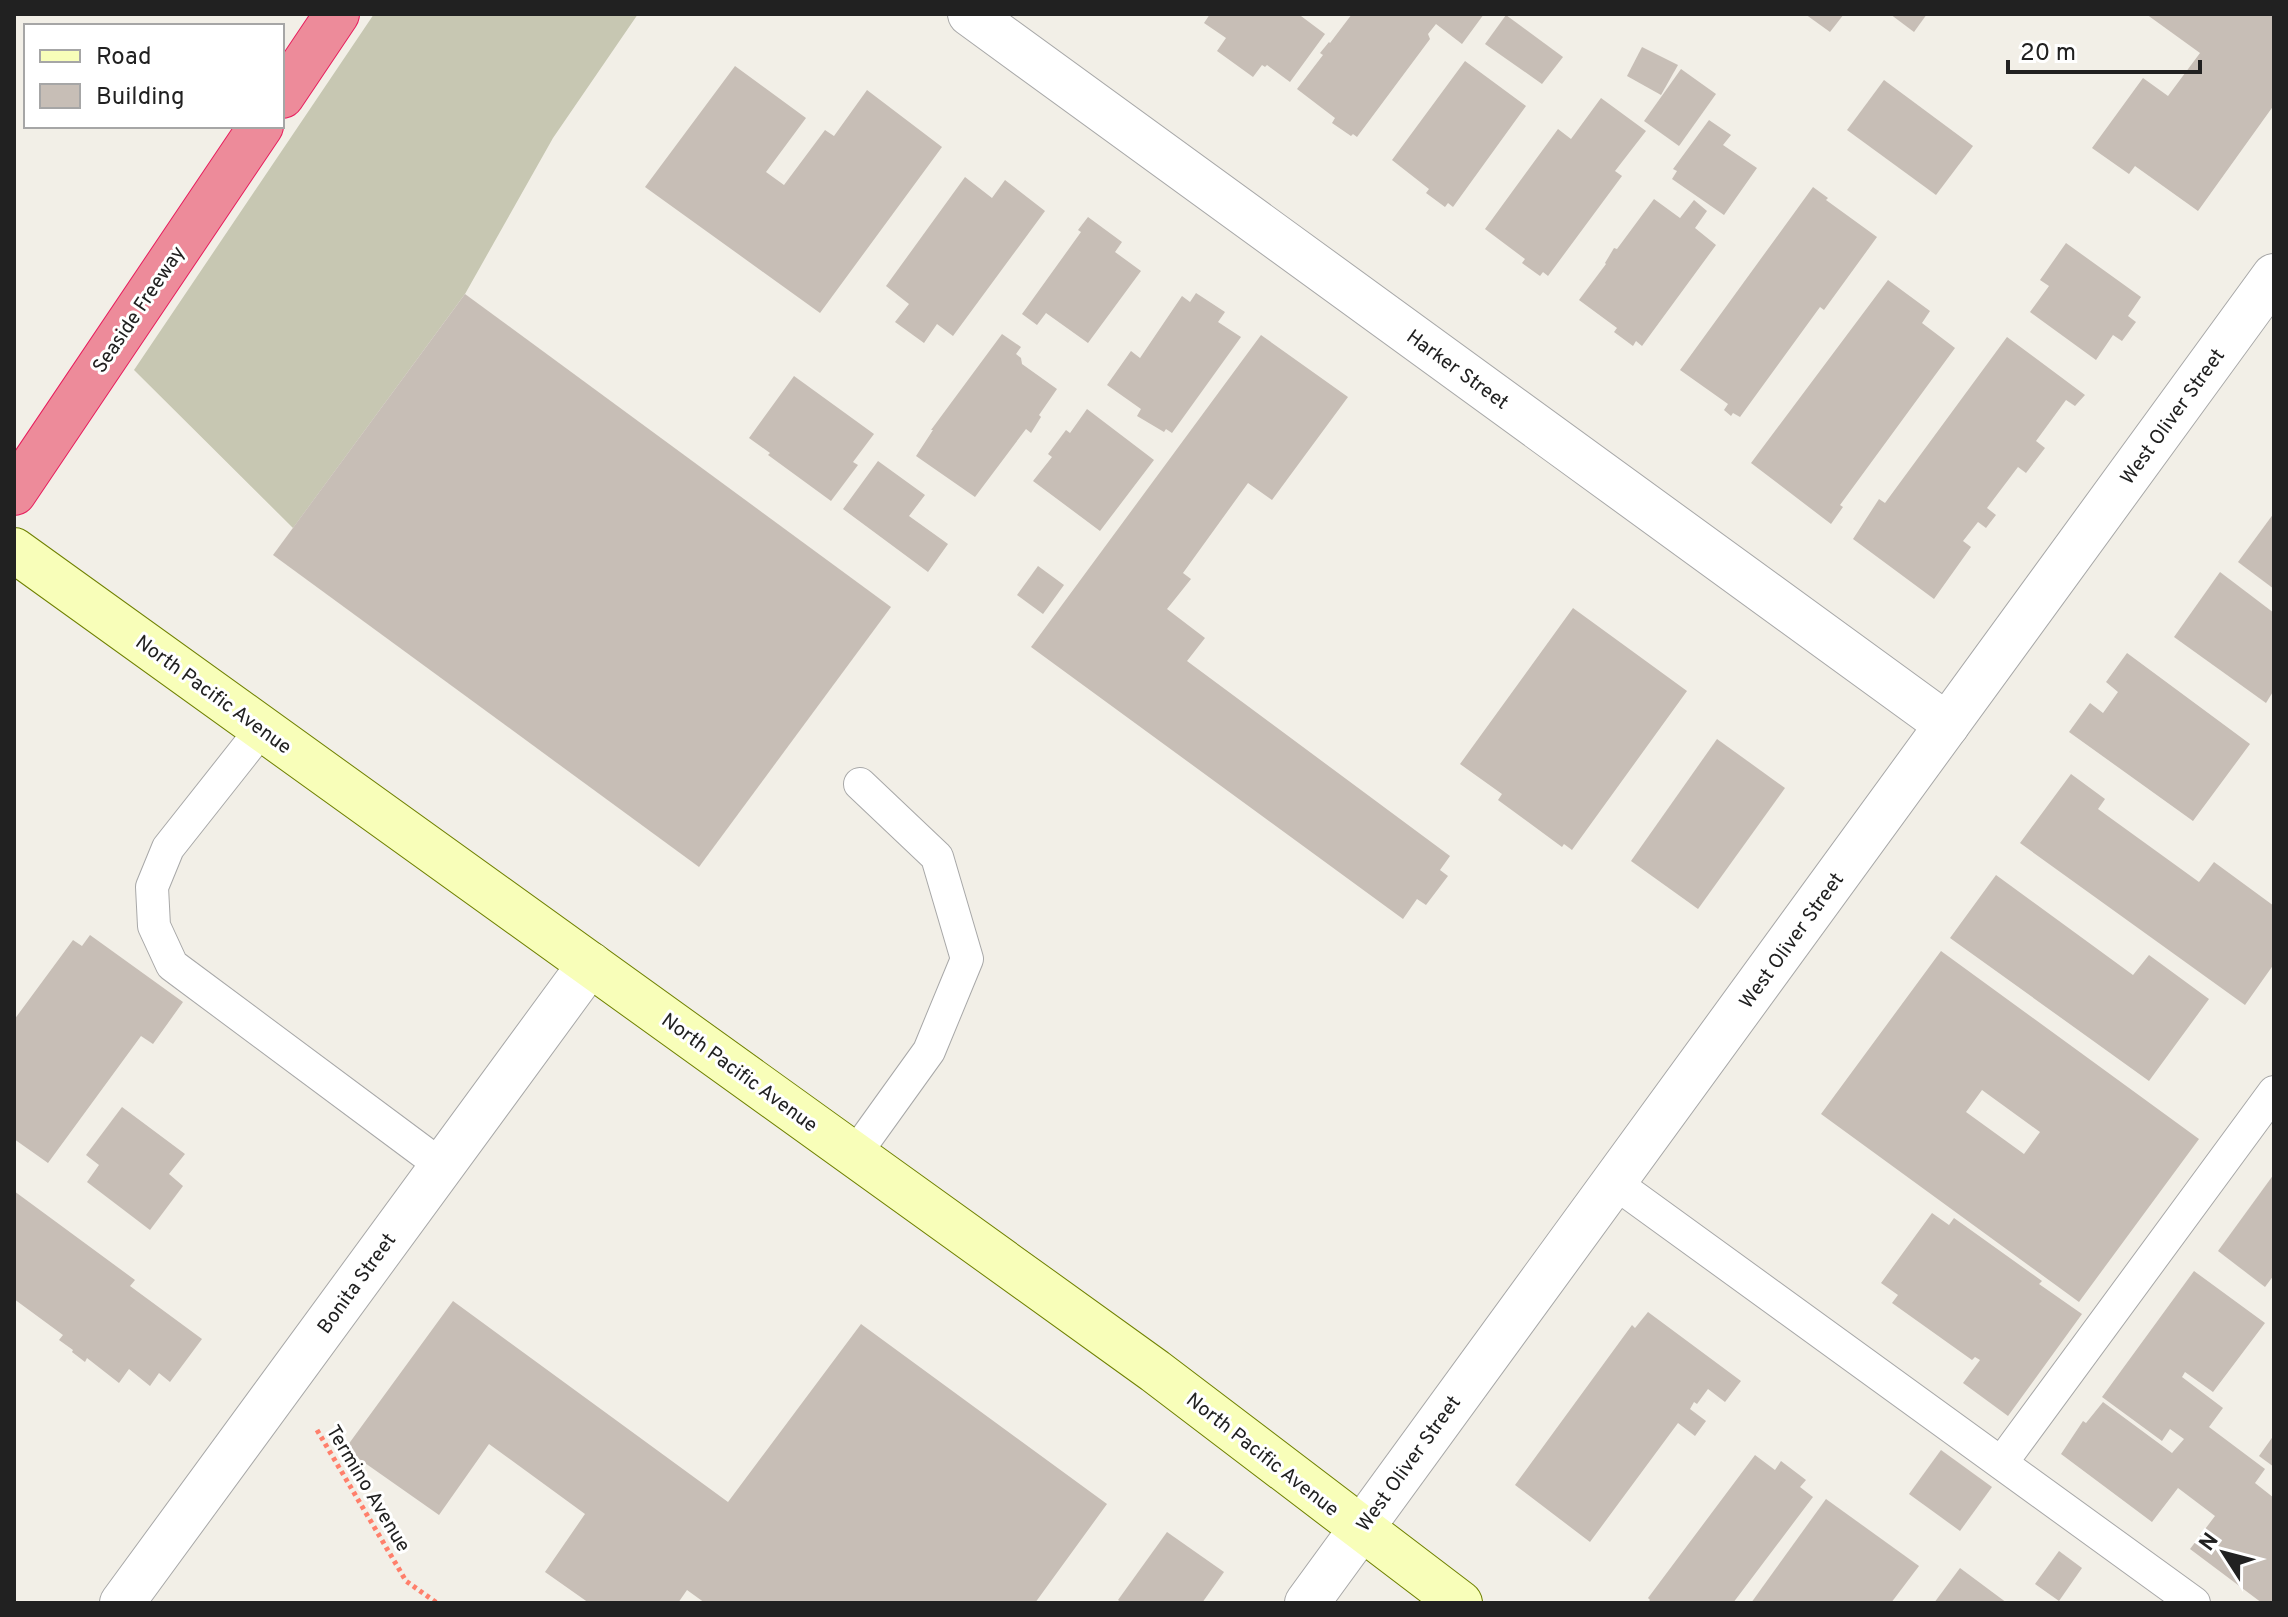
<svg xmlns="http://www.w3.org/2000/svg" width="2288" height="1617" viewBox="0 0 2288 1617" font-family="Overpass,sans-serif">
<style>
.construction{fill:#c7c7b2}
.building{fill:#c7beb6;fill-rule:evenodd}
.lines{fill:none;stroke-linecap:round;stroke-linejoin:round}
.service-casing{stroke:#a8a8a8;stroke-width:34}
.minor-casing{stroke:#a8a8a8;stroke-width:46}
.secondary-casing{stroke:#6f8000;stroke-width:46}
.motorway-casing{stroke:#e71d5d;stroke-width:46}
.path{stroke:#ff7f6b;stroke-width:5;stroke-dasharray:4 4;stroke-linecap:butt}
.service{stroke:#fff;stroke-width:32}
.minor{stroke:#fff;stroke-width:44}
.secondary{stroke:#f8feb9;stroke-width:44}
.motorway{stroke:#ed8b9a;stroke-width:44}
.labels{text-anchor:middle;stroke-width:6;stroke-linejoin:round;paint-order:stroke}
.street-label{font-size:20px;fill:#212121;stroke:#fff}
</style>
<rect width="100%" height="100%" fill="#f2efe7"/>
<path class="construction" d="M374 14H638L553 138 465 294 293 528 134 370Z"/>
<g class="building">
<path d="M1210 14H1303L1301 16 1325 34 1290 82 1267 65 1265 67 1262 65 1253 77 1217 51 1226 38 1204 23Z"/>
<path d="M1352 14H1484L1462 44 1436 24 1428 34 1430 39 1357 137 1353 134 1351 136 1332 123 1335 118 1297 89 1323 55 1320 53 1329 42 1330 43Z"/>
<path d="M1805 14H1844L1830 32Z"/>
<path d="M1890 14H1927L1914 32Z"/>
<path d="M2146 14H2274V105L2198 211 2135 166 2129 174 2092 148 2143 78 2168 96 2200 53Z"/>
<path d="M1506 15 1563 57 1542 84 1485 44Z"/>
<path d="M1642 47 1678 65 1661 95 1627 76Z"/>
<path d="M1465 61 1526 106 1453 207 1448 203 1445 207 1426 193 1429 189 1392 160Z"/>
<path d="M735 66 806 118 766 172 784 185 825 130 834 136 867 90 942 147 820 313 645 187Z"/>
<path d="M1681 69 1716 94 1679 146 1644 121Z"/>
<path d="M1884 80 1973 146 1936 195 1847 130Z"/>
<path d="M1601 98 1646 131 1615 171 1622 176 1548 276 1543 272 1540 276 1522 263 1525 259 1485 229 1558 129 1571 139Z"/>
<path d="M1709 120 1731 135 1723 145 1757 168 1724 215 1672 179 1677 171 1673 169Z"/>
<path d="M965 177 992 198 1005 180 1045 211 953 336 937 324 924 343 895 322 909 304 886 286Z"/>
<path d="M1813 187 1828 198 1826 200 1877 237 1824 310 1820 307 1740 417 1733 413 1731 416 1724 410 1728 404 1680 370Z"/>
<path d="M1654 199 1680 218 1694 200 1707 211 1695 228 1716 245 1642 346 1636 341 1633 346 1614 332 1617 328 1579 300 1606 264 1605 263 1614 248 1617 249Z"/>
<path d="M1088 217 1122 242 1115 252 1141 271 1088 343 1046 313 1037 325 1022 314 1081 232 1078 230Z"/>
<path d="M2066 243 2141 297 2128 316 2136 322 2122 341 2113 335 2096 360 2030 312 2049 286 2040 280Z"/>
<path d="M1888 280 1930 311 1922 323 1955 348 1840 505 1843 507 1831 524 1751 463Z"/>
<path d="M1196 293 1225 312 1218 322 1241 337 1172 433 1166 429 1164 432 1137 416 1141 409 1107 385 1131 351 1140 358 1182 296 1190 302Z"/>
<path d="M465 294 891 607 699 867 273 555Z"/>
<path d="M1002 334 1021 347 1016 354 1021 358 1022 364 1057 389 1039 415 1041 417 1031 433 1026 429 975 497 916 456 933 430H931Z"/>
<path d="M1261 335 1348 397 1272 500 1248 483 1183 573 1191 579 1167 609 1205 638 1187 661 1450 856 1440 870 1448 876 1426 905 1417 899 1403 919 1031 647Z"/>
<path d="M2007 337 2085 395 2075 406 2066 400 2036 441 2045 448 2026 473 2018 467 1987 508 1996 515 1986 528 1978 522 1963 541 1971 547 1934 599 1853 539 1879 499 1885 503Z"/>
<path d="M794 376 874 434 853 462 858 465 831 501 768 455 770 453 749 438Z"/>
<path d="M1087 409 1154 460 1100 531 1033 481 1052 457 1048 454 1066 430 1070 433Z"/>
<path d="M878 461 925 495 909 516 948 544 928 572 843 509Z"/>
<path d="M2274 513V589L2238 562Z"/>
<path d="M1038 566 1064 585 1043 614 1017 595Z"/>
<path d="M2220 572 2274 613V690L2266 703 2174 637Z"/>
<path d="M1573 608 1687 691 1572 850 1564 844 1562 847 1498 800 1502 794 1460 764Z"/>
<path d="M2127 653 2250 744 2193 821 2069 732 2090 703 2103 713 2118 692 2106 682Z"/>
<path d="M1717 739 1785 788 1698 909 1631 861Z"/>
<path d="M2071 774 2105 799 2098 809 2199 882 2214 862 2274 906V964L2245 1005 2020 843Z"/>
<path d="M1996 875 2133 975 2149 955 2209 999 2149 1081 1950 938Z"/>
<path d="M90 935 183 1002 153 1044 141 1036 48 1163 14 1139V1020L73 940 82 946Z"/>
<path d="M1941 951 2199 1139 2079 1302 1821 1114ZM1982 1090 2040 1132 2024 1154 1966 1112Z"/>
<path d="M122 1107 185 1154 169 1174 183 1186 150 1230 87 1182 99 1165 86 1155Z"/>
<path d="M2274 1174V1275L2265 1287 2218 1251Z"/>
<path d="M14 1191 135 1280 130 1286 202 1339 170 1382 159 1373 150 1386 129 1369 119 1383 87 1358 85 1362 72 1352 73 1350 59 1340 63 1335 14 1299Z"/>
<path d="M1932 1213 1949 1225 1954 1218 2042 1281 2039 1284 2082 1314 2008 1416 1963 1383 1980 1360 1975 1357 1972 1360 1892 1303 1898 1295 1881 1283Z"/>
<path d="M2194 1271 2265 1323 2213 1392 2185 1372 2182 1377 2223 1408 2209 1427 2265 1469 2255 1483 2274 1498V1603H2262L2190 1549 2215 1516 2178 1488 2152 1522 2061 1454 2083 1421 2086 1423 2103 1402 2172 1453 2184 1439 2170 1429 2162 1441 2102 1397Z"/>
<path d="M453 1301 728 1502 861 1324 1107 1504 1035 1603H705L687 1590 678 1603H589L545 1572 585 1514 489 1444 439 1515 345 1449Z"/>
<path d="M1648 1312 1741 1381 1725 1402 1708 1389 1697 1404 1694 1402 1690 1409 1706 1421 1695 1436 1678 1423 1590 1542 1515 1485 1632 1325 1635 1328Z"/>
<path d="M2274 1435V1467L2259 1456Z"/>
<path d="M1941 1450 1992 1487 1960 1531 1909 1494Z"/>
<path d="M1755 1455 1775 1470 1781 1461 1806 1480 1800 1487 1813 1497 1733 1603H1648L1650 1600 1648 1598Z"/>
<path d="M1826 1499 1919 1566 1891 1603H1751Z"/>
<path d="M1167 1532 1224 1572 1202 1603H1122L1118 1600Z"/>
<path d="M2059 1551 2082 1568 2059 1601 2035 1584Z"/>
<path d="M1960 1568 2007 1603H1934Z"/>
</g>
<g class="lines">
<defs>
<g id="service">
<path d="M262 729 168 848 152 887 154 926 172 965 442 1166"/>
<path d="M855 1154 929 1051 967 959 937 857 860 784"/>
<path d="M1615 1183 2194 1603"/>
<path d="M2002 1462 2274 1092"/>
</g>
<g id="minor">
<path d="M970 14 1947 725"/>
<path d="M122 1603 590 964"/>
<path d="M1307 1603 2274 276"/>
</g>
<path id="secondary" d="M14 550 1155 1371 1460 1603"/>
<g id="motorway">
<path d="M282 96 337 14"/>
<path d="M14 493 261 126"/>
</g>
</defs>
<use href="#service" class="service-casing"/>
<use href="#minor" class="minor-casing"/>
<use href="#secondary" class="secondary-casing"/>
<use href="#motorway" class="motorway-casing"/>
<path class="path" d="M317 1430 406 1581 437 1603"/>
<use href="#service" class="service"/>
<use href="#minor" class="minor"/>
<use href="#secondary" class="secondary"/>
<use href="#motorway" class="motorway"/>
</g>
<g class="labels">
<g class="street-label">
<text transform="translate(138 309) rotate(-56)" y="7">Seaside Freeway</text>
<text transform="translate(1458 369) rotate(36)" y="7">Harker Street</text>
<text transform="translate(2172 416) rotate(-54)" y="7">West Oliver Street</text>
<text transform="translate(214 694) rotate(36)" y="7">North Pacific Avenue</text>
<text transform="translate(1791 940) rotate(-54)" y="7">West Oliver Street</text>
<text transform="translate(740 1072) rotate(36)" y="7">North Pacific Avenue</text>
<text transform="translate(356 1283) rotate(-54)" y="7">Bonita Street</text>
<text transform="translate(1263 1454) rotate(38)" y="7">North Pacific Avenue</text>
<text transform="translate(1408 1463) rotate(-54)" y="7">West Oliver Street</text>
<text transform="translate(369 1488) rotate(59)" y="7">Termino Avenue</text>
</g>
</g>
<rect width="2288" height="1617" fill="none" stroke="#212121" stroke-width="32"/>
<rect x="24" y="24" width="260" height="104" fill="#ffffff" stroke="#a6a6a6" stroke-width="2"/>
<rect x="40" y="50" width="40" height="12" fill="#f8feb9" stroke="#a6a6a6" stroke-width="2"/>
<text x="96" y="64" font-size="24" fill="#212121">Road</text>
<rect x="40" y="84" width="40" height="24" fill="#c7beb6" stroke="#a6a6a6" stroke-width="2"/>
<text x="96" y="104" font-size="24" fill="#212121">Building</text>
<g transform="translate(2224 1553) rotate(306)" stroke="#ffffff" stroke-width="6" paint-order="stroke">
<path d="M0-6L14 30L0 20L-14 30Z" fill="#212121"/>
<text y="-12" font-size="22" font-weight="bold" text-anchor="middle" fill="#212121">N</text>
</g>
<path d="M2008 60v12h192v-12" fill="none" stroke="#212121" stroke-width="4"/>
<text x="2020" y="60" font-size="24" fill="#212121" stroke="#ffffff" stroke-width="6" paint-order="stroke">20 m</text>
</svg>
